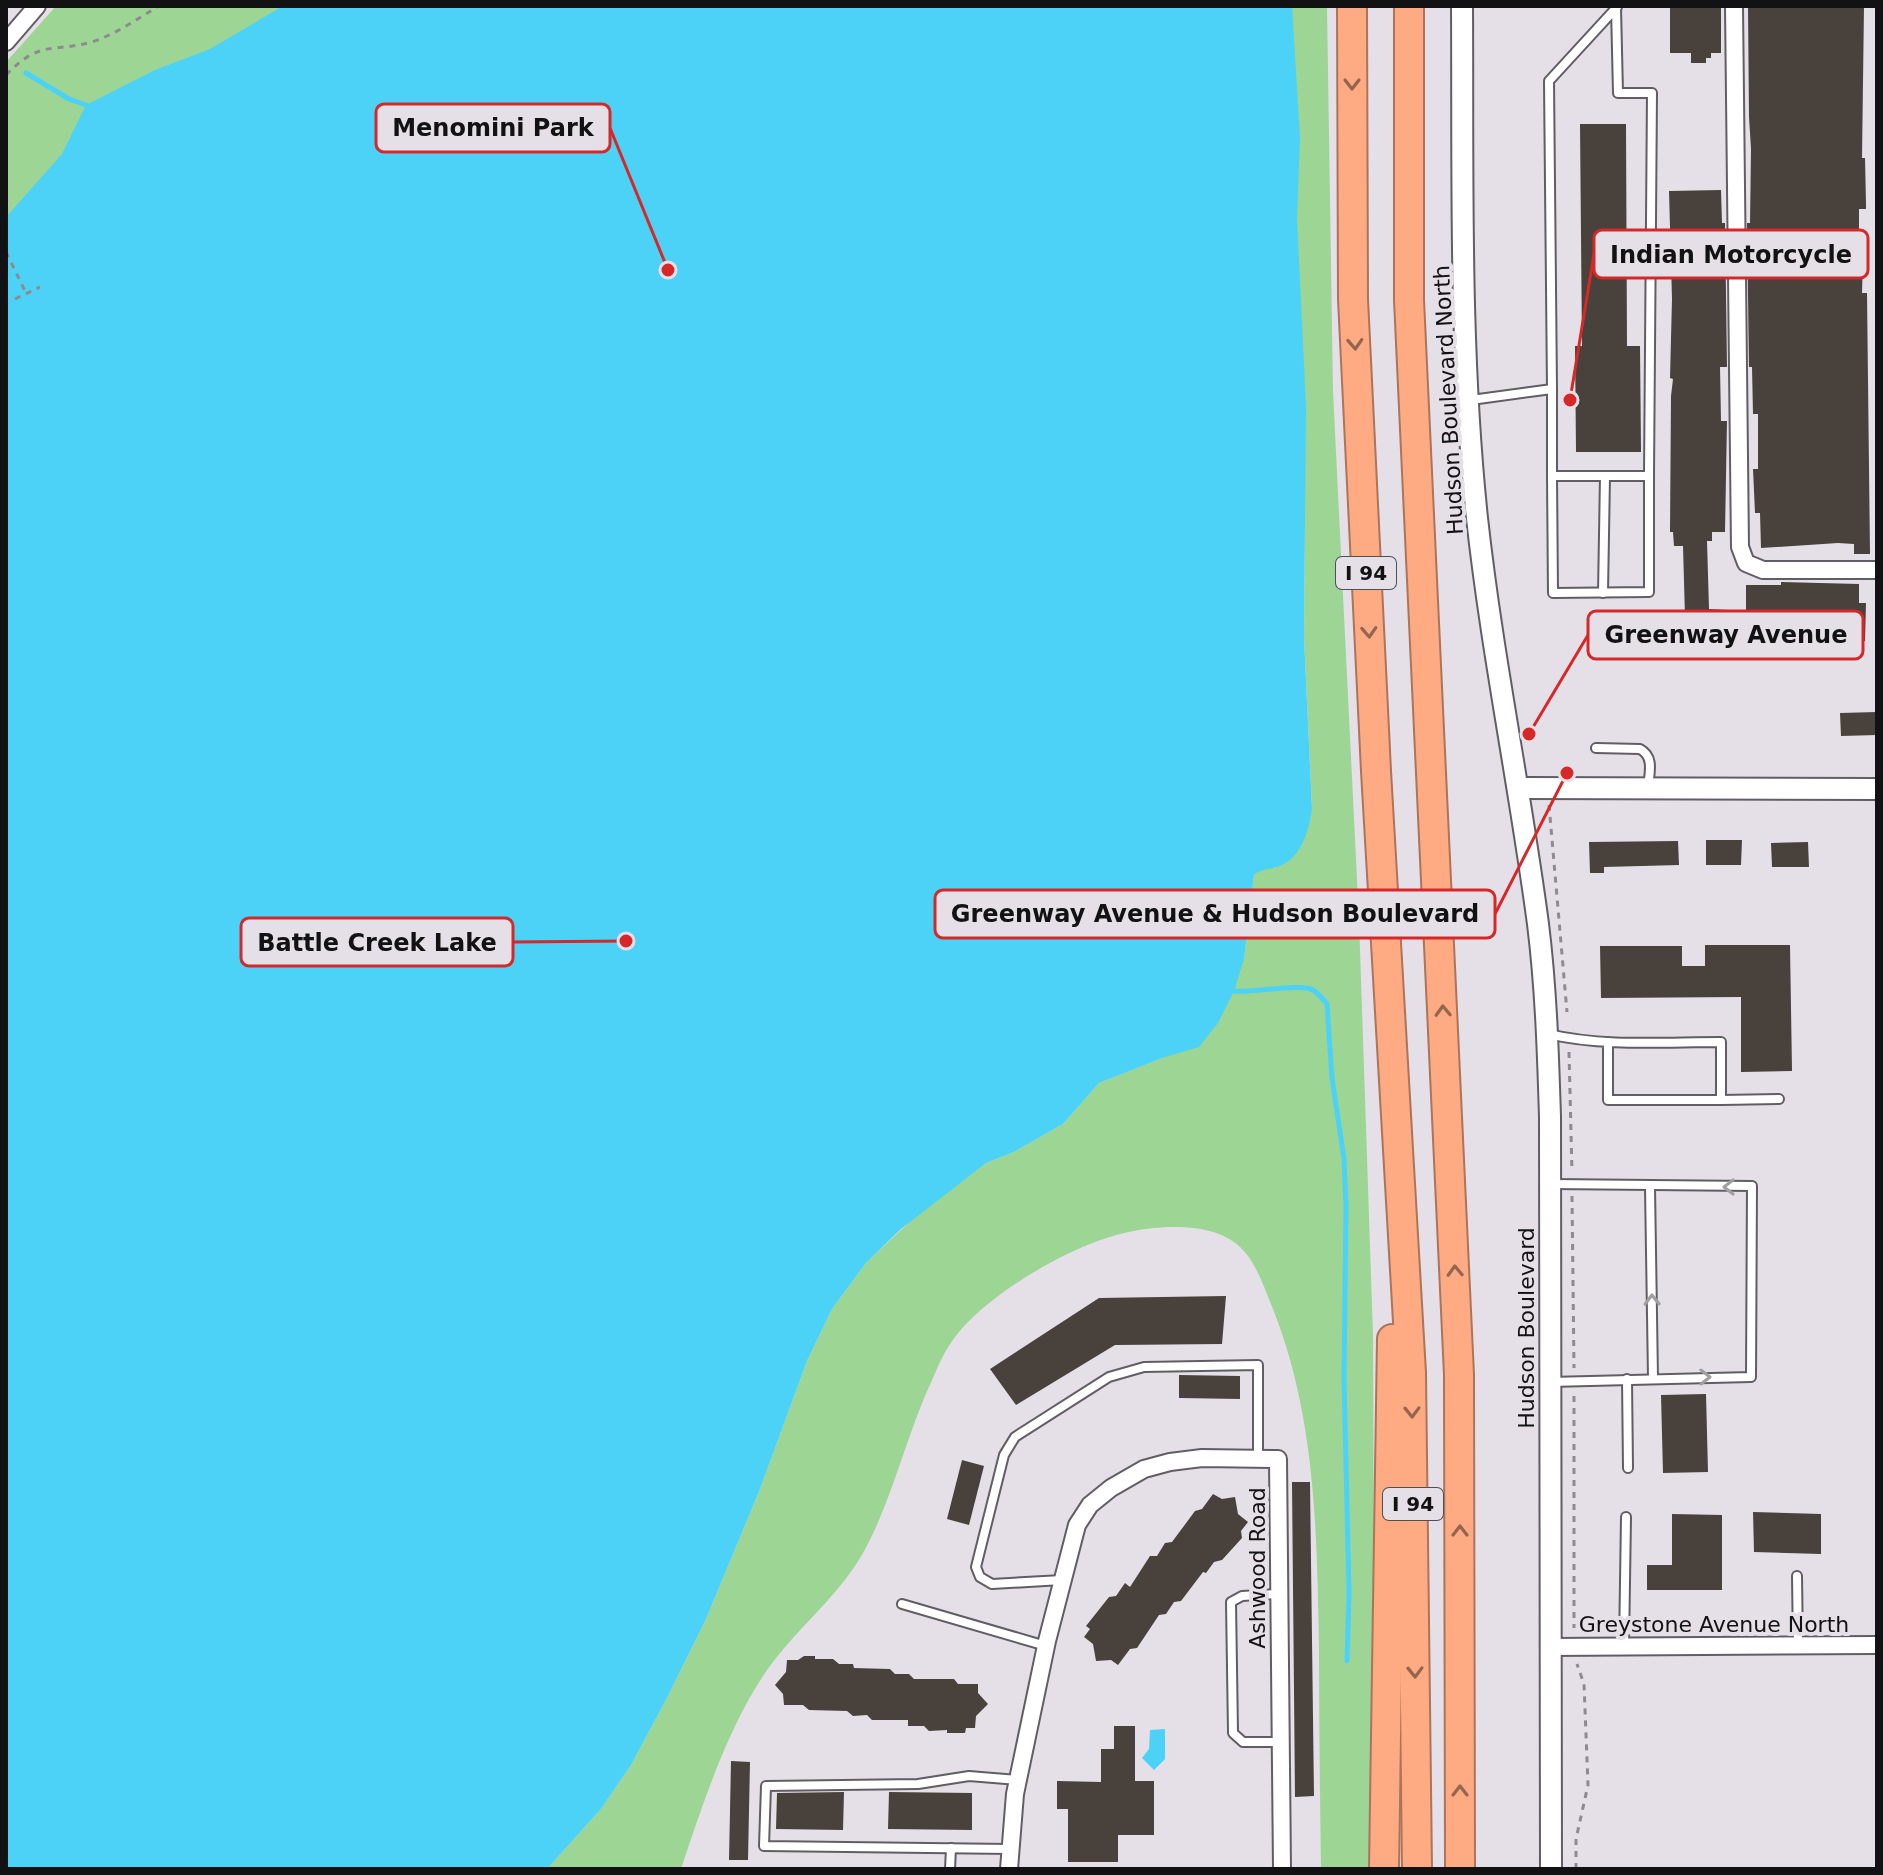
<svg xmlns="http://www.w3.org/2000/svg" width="1883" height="1875" viewBox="0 0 1883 1875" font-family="'DejaVu Sans',sans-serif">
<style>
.green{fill:#9dd595}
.water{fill:#4cd2f6}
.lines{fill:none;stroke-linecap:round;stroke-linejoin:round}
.stream{stroke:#4cd2f6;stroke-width:5}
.building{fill:#48413c}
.service-casing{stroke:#625d64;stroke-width:12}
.minor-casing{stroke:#625d64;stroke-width:20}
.tertiary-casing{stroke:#625d64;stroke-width:24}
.motorway-casing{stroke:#ab745b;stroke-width:32}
.path{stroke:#8e8a90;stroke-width:3;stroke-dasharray:6 6;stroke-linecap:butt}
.service{stroke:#fff;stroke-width:8}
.minor{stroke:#fff;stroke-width:16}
.tertiary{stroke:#fff;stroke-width:20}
.motorway{stroke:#feaa82;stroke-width:28}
.oneway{stroke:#946550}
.oneway2{stroke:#a0a0a1}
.labels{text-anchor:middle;stroke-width:8;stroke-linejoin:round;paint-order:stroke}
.shield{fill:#e5e0e8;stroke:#514f53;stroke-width:2}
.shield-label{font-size:20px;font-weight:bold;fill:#121113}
.street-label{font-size:22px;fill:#121113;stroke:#e5e0e8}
.leader{fill:none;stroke:#d62828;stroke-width:3}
.callout-dot{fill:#d62828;stroke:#e5e0e8;stroke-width:3}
.callout{fill:#e5e0e8;stroke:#d62828;stroke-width:3}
.callout-label{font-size:24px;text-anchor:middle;font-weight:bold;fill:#121113}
</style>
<rect width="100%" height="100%" fill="#e5e0e8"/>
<path class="green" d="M56 6H1327L1333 391 1359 920 1373 1335 1374 1573 1370 1869H1321C1320 1796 1319 1722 1319 1649 1317 1534 1316 1418 1273 1309 1264 1288 1257 1263 1240 1247 1215 1223 1166 1225 1134 1231 1079 1240 989 1292 955 1337 945 1350 939 1364 933 1378 906 1435 893 1499 863 1553 839 1595 802 1624 773 1662 731 1717 703 1803 681 1869H547L601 1809 631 1765 667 1698 706 1619 760 1489 807 1361 832 1309 866 1263 919 1213 986 1163 1014 1152 1063 1124 1099 1083 1165 1057 1244 959 1254 875 1263 868H1275C1299 847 1307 840 1312 808L1304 638 1305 529 6 466V62Z"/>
<g class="water">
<path d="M283 6H1292L1300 138 1297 218 1306 407 1304 638 1312 809C1309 830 1301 860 1277 867 1268 870 1263 868 1254 875L1244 959 1234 991 1218 1023 1199 1047 1165 1057 1099 1083 1063 1124 1014 1152 986 1163 901 1229 866 1263 832 1309 807 1361 760 1489 706 1619 667 1698 631 1765 601 1809 547 1869H6V217L62 154 86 105 155 70 210 49Z"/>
<path d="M1165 1729V1759L1154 1770 1142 1758 1149 1749 1150 1730Z"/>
</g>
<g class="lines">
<g class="stream">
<path d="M26 73 69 99 86 105"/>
<path d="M1234 991C1253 993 1301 983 1313 990 1318 993 1323 999 1327 1004L1332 1078 1344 1159 1346 1206 1344 1380 1349 1592 1347 1661"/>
</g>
</g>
<g class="building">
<path d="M1864 6 1862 158H1865L1866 204V209H1859V259H1863L1862 293H1867L1870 554H1854V544L1838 543 1761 548 1760 513H1755L1753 469H1758V414H1753L1752 367H1749L1747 223H1750L1751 149 1749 117 1748 7Z"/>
<path d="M1721 7V53H1711V58H1706V63H1691V53H1670V8Z"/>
<path d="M1580 124H1626L1627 346H1640L1641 452H1576L1575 346H1582Z"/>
<path d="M1721 190 1722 223H1725L1727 367H1720L1721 421H1727L1725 532H1712V541H1707L1709 609 1746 611V585H1781V582L1859 584V603H1866L1865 641 1761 639 1691 632 1692 617H1685L1683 546H1674L1673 532H1670L1671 396 1673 379 1670 378 1672 299 1669 191Z"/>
<path d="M1877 712V735L1841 736 1840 713Z"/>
<path d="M1706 840H1742L1741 865H1706Z"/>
<path d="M1678 841 1679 865 1604 867V873H1590L1589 842Z"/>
<path d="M1808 842 1809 867H1772L1771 843Z"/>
<path d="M1705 945H1790L1792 1071 1741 1072V997L1601 998 1600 946H1682V966H1705Z"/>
<path d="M1226 1296 1222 1344 1115 1345 1016 1405 990 1369 1099 1298Z"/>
<path d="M1179 1375 1240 1376V1399L1179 1398Z"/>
<path d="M1706 1394 1708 1472 1663 1473 1661 1395Z"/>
<path d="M962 1460 984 1466 969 1525 947 1519Z"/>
<path d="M1292 1482H1310L1314 1796 1295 1797Z"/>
<path d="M1213 1494 1222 1499 1235 1497 1238 1514 1248 1522 1241 1531 1242 1538 1222 1560 1214 1562 1206 1573 1203 1572 1181 1601 1174 1602 1166 1614 1159 1615 1137 1648 1130 1649 1118 1665 1111 1660 1096 1661 1093 1644 1084 1637 1090 1629 1086 1626 1109 1597 1116 1596 1125 1583 1130 1587 1150 1556H1157L1165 1543 1172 1542 1195 1511 1202 1509Z"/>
<path d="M1753 1512 1821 1514V1554L1754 1552Z"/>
<path d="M1672 1514 1722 1515V1590H1647V1565H1672Z"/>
<path d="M804 1656H815V1659H833L839 1664H853L854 1668 890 1669 895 1674H909L914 1679H954L958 1684H978V1693L988 1704 976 1716 975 1728H966L965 1733H947V1730L929 1731 924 1726H908V1720H872L867 1715 853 1716 847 1711 809 1710 803 1705H784L783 1694 775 1685 786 1672 787 1660H798Z"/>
<path d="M1114 1726H1135V1781H1154V1835H1118V1862H1068V1809H1057V1781L1101 1782V1749H1114Z"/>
<path d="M731 1761 750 1762 748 1860H729Z"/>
<path d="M844 1792 843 1830 776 1829 777 1793Z"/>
<path d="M889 1792 972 1793V1830L888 1829Z"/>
</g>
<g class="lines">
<defs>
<g id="service">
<path d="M1552 389V476H1649L1652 93H1618L1616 8"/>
<path d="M1471 400 1552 389 1549 81 1617 7"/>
<path d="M1552 476 1553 593 1649 592V476"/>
<path d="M1603 593 1605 476"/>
<path d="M1596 748 1640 749C1655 757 1649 774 1648 788"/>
<path d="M1548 1034C1604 1047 1664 1042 1721 1042V1100H1608V1042"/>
<path d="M1721 1100 1779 1099"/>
<path d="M1650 1187 1653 1378"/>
<path d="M1627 1379 1628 1468"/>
<path d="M1550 1382 1751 1377 1752 1186 1551 1184"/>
<path d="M1797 1576 1798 1646"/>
<path d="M1062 1580 992 1584 980 1577 976 1567 1004 1455 1015 1437 1109 1377 1144 1367 1258 1365V1458"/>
<path d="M1278 1594 1242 1596 1231 1602 1233 1733 1243 1742H1280"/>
<path d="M902 1604 1046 1646"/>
<path d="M1624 1647 1626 1517"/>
<path d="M1010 1849 764 1846 766 1786 918 1784 969 1776 1018 1780"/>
<path d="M950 1869 951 1848"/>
</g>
<g id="minor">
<path d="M1734 6 1740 547 1746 563 1763 570H1877"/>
<path d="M6 42 37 6"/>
<path d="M1550 1647 1877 1645"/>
<path d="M1009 1869 1015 1794 1047 1641 1077 1525 1090 1505 1111 1488 1144 1469 1170 1462 1202 1458 1278 1459 1282 1869"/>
</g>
<g id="tertiary">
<path d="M1462 6C1463 177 1459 348 1477 518 1492 654 1520 788 1538 924 1546 988 1548 1052 1550 1117L1551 1869"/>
<path d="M1518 788 1877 789"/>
</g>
<g id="motorway">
<path d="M1352 6 1353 299 1376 771 1411 1373 1417 1869"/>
<path d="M1409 6V300L1459 1375 1460 1869"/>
<path d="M1384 1869 1392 1339"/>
</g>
</defs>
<use href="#service" class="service-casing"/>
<use href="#minor" class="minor-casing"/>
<use href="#tertiary" class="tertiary-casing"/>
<use href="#motorway" class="motorway-casing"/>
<g class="path">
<path d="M6 75C41 39 52 53 92 42 116 34 137 19 159 6"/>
<path d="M6 252 26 293"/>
<path d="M15 299 40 287"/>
<path d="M1549 805 1567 1012"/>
<path d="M1569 1052 1572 1172"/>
<path d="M1572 1196 1574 1368"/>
<path d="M1574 1396V1628"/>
<path d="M1576 1869V1839L1588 1785 1584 1684 1577 1664"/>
</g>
<use href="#service" class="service"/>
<use href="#minor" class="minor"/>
<use href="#tertiary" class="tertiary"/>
<use href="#motorway" class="motorway"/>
</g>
<defs><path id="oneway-chevron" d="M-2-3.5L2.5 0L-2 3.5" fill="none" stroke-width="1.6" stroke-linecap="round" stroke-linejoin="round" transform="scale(2)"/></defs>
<g class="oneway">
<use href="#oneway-chevron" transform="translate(1352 84) rotate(90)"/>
<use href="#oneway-chevron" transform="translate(1355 344) rotate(87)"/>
<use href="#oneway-chevron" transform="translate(1369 632) rotate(87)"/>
<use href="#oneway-chevron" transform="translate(1443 1011) rotate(-92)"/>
<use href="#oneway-chevron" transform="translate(1455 1271) rotate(-92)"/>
<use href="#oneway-chevron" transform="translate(1412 1412) rotate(89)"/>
<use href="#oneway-chevron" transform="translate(1460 1531) rotate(-90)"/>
<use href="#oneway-chevron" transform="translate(1415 1672) rotate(89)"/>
<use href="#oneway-chevron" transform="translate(1460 1791) rotate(-90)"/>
</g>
<g class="oneway2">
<use href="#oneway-chevron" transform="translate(1729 1187) rotate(180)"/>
<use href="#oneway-chevron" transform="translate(1652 1300) rotate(-91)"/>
<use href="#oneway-chevron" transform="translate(1705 1377) rotate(-1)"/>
</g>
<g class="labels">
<g class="shield">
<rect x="1336" y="557" width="60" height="32" rx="6"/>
<rect x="1383" y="1488" width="60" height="32" rx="6"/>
</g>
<g class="shield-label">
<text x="1366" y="580">I 94</text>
<text x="1413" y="1511">I 94</text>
</g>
<g class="street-label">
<text transform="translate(1448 400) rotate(-93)" y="8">Hudson Boulevard North</text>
<text transform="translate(1526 1328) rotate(-90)" y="8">Hudson Boulevard</text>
<text transform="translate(1257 1568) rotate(-90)" y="8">Ashwood Road</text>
<text x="1714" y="1632">Greystone Avenue North</text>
</g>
</g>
<path class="leader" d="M668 270L610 128M1570 400L1594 254M1529 734L1588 635M1567 773L1495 914M626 941L513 942"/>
<g class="callout-dot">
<circle cx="668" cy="270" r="8"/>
<circle cx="1570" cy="400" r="8"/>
<circle cx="1529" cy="734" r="8"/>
<circle cx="1567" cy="773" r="8"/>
<circle cx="626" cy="941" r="8"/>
</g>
<g class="callout">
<rect x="376" y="104" width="234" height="48" rx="8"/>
<rect x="1594" y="230" width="274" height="48" rx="8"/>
<rect x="1588" y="611" width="275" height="48" rx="8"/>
<rect x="935" y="890" width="560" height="48" rx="8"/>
<rect x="241" y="918" width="272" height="48" rx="8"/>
</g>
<g class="callout-label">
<text x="493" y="136">Menomini Park</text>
<text x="1731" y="263">Indian Motorcycle</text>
<text x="1726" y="643">Greenway Avenue</text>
<text x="1215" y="922">Greenway Avenue &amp; Hudson Boulevard</text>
<text x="377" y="951">Battle Creek Lake</text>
</g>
<rect width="1883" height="1875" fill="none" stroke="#121113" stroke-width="16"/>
</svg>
